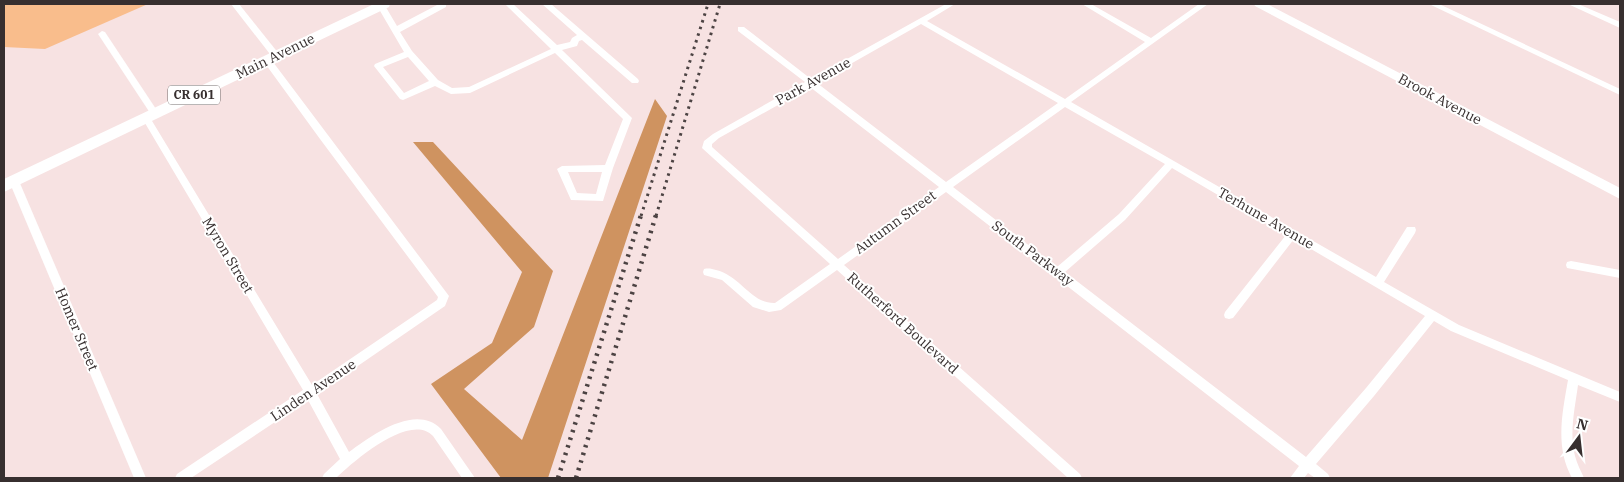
<svg xmlns="http://www.w3.org/2000/svg" width="1624" height="482" viewBox="0 0 1624 482" font-family="'IBM Plex Serif',serif">
<style>
.green{fill:#f9bd8c}
.forest{fill:#cf9360}
.lines{fill:none;stroke-linecap:round;stroke-linejoin:round}
.minor{fill:#fff;fill-rule:evenodd}
.secondary{fill:#fff;fill-rule:evenodd}
.primary{fill:#fff;fill-rule:evenodd}
.rail-far1{stroke:#4c4343;stroke-width:3;stroke-dasharray:2.5 4.5;stroke-linecap:butt}
.rail{stroke:#4c4343;stroke-width:4.5;stroke-dasharray:2.5 5.5;stroke-linecap:butt}
.labels{text-anchor:middle;stroke-width:4;stroke-linejoin:round;paint-order:stroke}
.shield{fill:#fff;stroke:#736d6d;stroke-width:1}
.shield-label{font-size:12px;font-weight:bold;fill:#372f2f}
.street-label{font-size:14px;fill:#372f2f;stroke:#fff}
</style>
<rect width="100%" height="100%" fill="#f7e2e2"/>
<path class="green" d="M4 4H148L45 49 4 47Z"/>
<path class="forest" d="M655 99 667 116 548 478H501L431 384 492 343 522 272 413 142H433L553 271 534 327 464 389 522 440Z"/>
<g class="lines">
<g class="minor">
<path d="M231 4H239L279 54V58H273Z"/>
<path d="M376 4H384L397 26 439 4H446V7L400 32 412 51 438 80 452 88 469 87 551 49 505 4H513L557 45 570 42 572 38 577 35 542 4H551L638 79 639 81 638 83H632L582 40 579 41 577 46 562 50 632 118 613 168 603 201 571 200 557 169 562 166 605 165 623 119 555 53 470 93 451 94 435 86 403 100 400 99 374 66 375 64 404 52ZM408 57 429 81 404 93 383 67ZM568 172H602L596 194 577 193Z"/>
<path d="M946 4H955L927 21 1065 99 1145 42 1082 4H1091L1151 38 1199 4H1208L1071 102 1376 277 1407 227H1415L1416 230 1415 233 1384 282 1459 325 1620 392V402L1578 385C1575 408 1569 433 1575 456 1577 464 1581 471 1584 478H1572C1555 447 1562 414 1568 380L1451 331 1434 321 1374 396 1316 464 1328 474 1330 478H1315L1308 473 1304 478H1290L1299 466 946 192 844 265 1080 474 1082 478H1068L837 270 781 310 769 312 753 307 722 280 704 275 703 272 704 269C709 268 712 269 716 270 741 276 751 304 775 303L830 264 702 148 704 141 713 134 805 82 738 31V27H744L811 79ZM921 24 1058 103 946 182 817 83ZM810 87 939 187 838 259 712 147V144L719 138ZM1065 107 1165 164 1119 214 1057 267 953 187ZM1172 168 1286 235 1225 312 1224 315 1225 318 1229 319 1233 318 1294 239 1425 316 1366 388 1306 457 1065 272 1125 220Z"/>
<path d="M1429 4H1439L1620 89V95Z"/>
<path d="M1568 4H1578L1620 22V28Z"/>
<path d="M102 31 105 32 158 112 159 114 158 116H152L98 34Z"/>
<path d="M267 57 270 58 449 296 445 306 317 394 349 452C372 435 416 403 441 429L475 478H462L433 436C410 412 354 461 336 478H322L324 474 340 459 308 400 191 478H175L177 474 303 390 142 118 143 116H149L312 385 437 300 438 297 320 139 264 62 263 60Z"/>
<path d="M14 177 19 181 146 478H134L9 181Z"/>
<path d="M1571 261 1620 270V278L1567 268 1566 265 1567 262Z"/>
</g>
<path class="secondary" d="M1254 4H1267L1620 188V199L1255 6Z"/>
<path class="primary" d="M374 4H390L389 7 4 192V179Z"/>
<g class="rail-far1">
<path d="M641 216 708 4"/>
<path d="M656 216 720 4"/>
</g>
<g class="rail">
<path d="M558 478 641 215"/>
<path d="M576 478 656 215"/>
</g>
</g>
<g class="labels">
<rect class="shield" x="168" y="85.5" width="52" height="19" rx="4"/>
<g class="shield-label">
<text x="194" y="99">CR 601</text>
</g>
<g class="street-label">
<text transform="translate(275 56) rotate(-26)" y="5">Main Avenue</text>
<text transform="translate(813 81) rotate(-29)" y="5">Park Avenue</text>
<text transform="translate(1440 99) rotate(28)" y="5">Brook Avenue</text>
<text transform="translate(1266 218) rotate(30)" y="5">Terhune Avenue</text>
<text transform="translate(895 222) rotate(-36)" y="5">Autumn Street</text>
<text transform="translate(1033 253) rotate(37)" y="5">South Parkway</text>
<text transform="translate(228 255) rotate(59)" y="5">Myron Street</text>
<text transform="translate(903 323) rotate(42)" y="5">Rutherford Boulevard</text>
<text transform="translate(77 329) rotate(67)" y="5">Homer Street</text>
<text transform="translate(313 390) rotate(-34)" y="5">Linden Avenue</text>
</g>
</g>
<rect width="1624" height="482" fill="none" stroke="#372f2f" stroke-width="10"/>
<g transform="translate(1579 437) rotate(15)" stroke="#ffffff" stroke-width="4" paint-order="stroke">
<path d="M0-4L9 19L0 12L-9 19Z" fill="#372f2f"/>
<text y="-8" font-size="14" font-weight="bold" text-anchor="middle" fill="#372f2f">N</text>
</g>
</svg>
